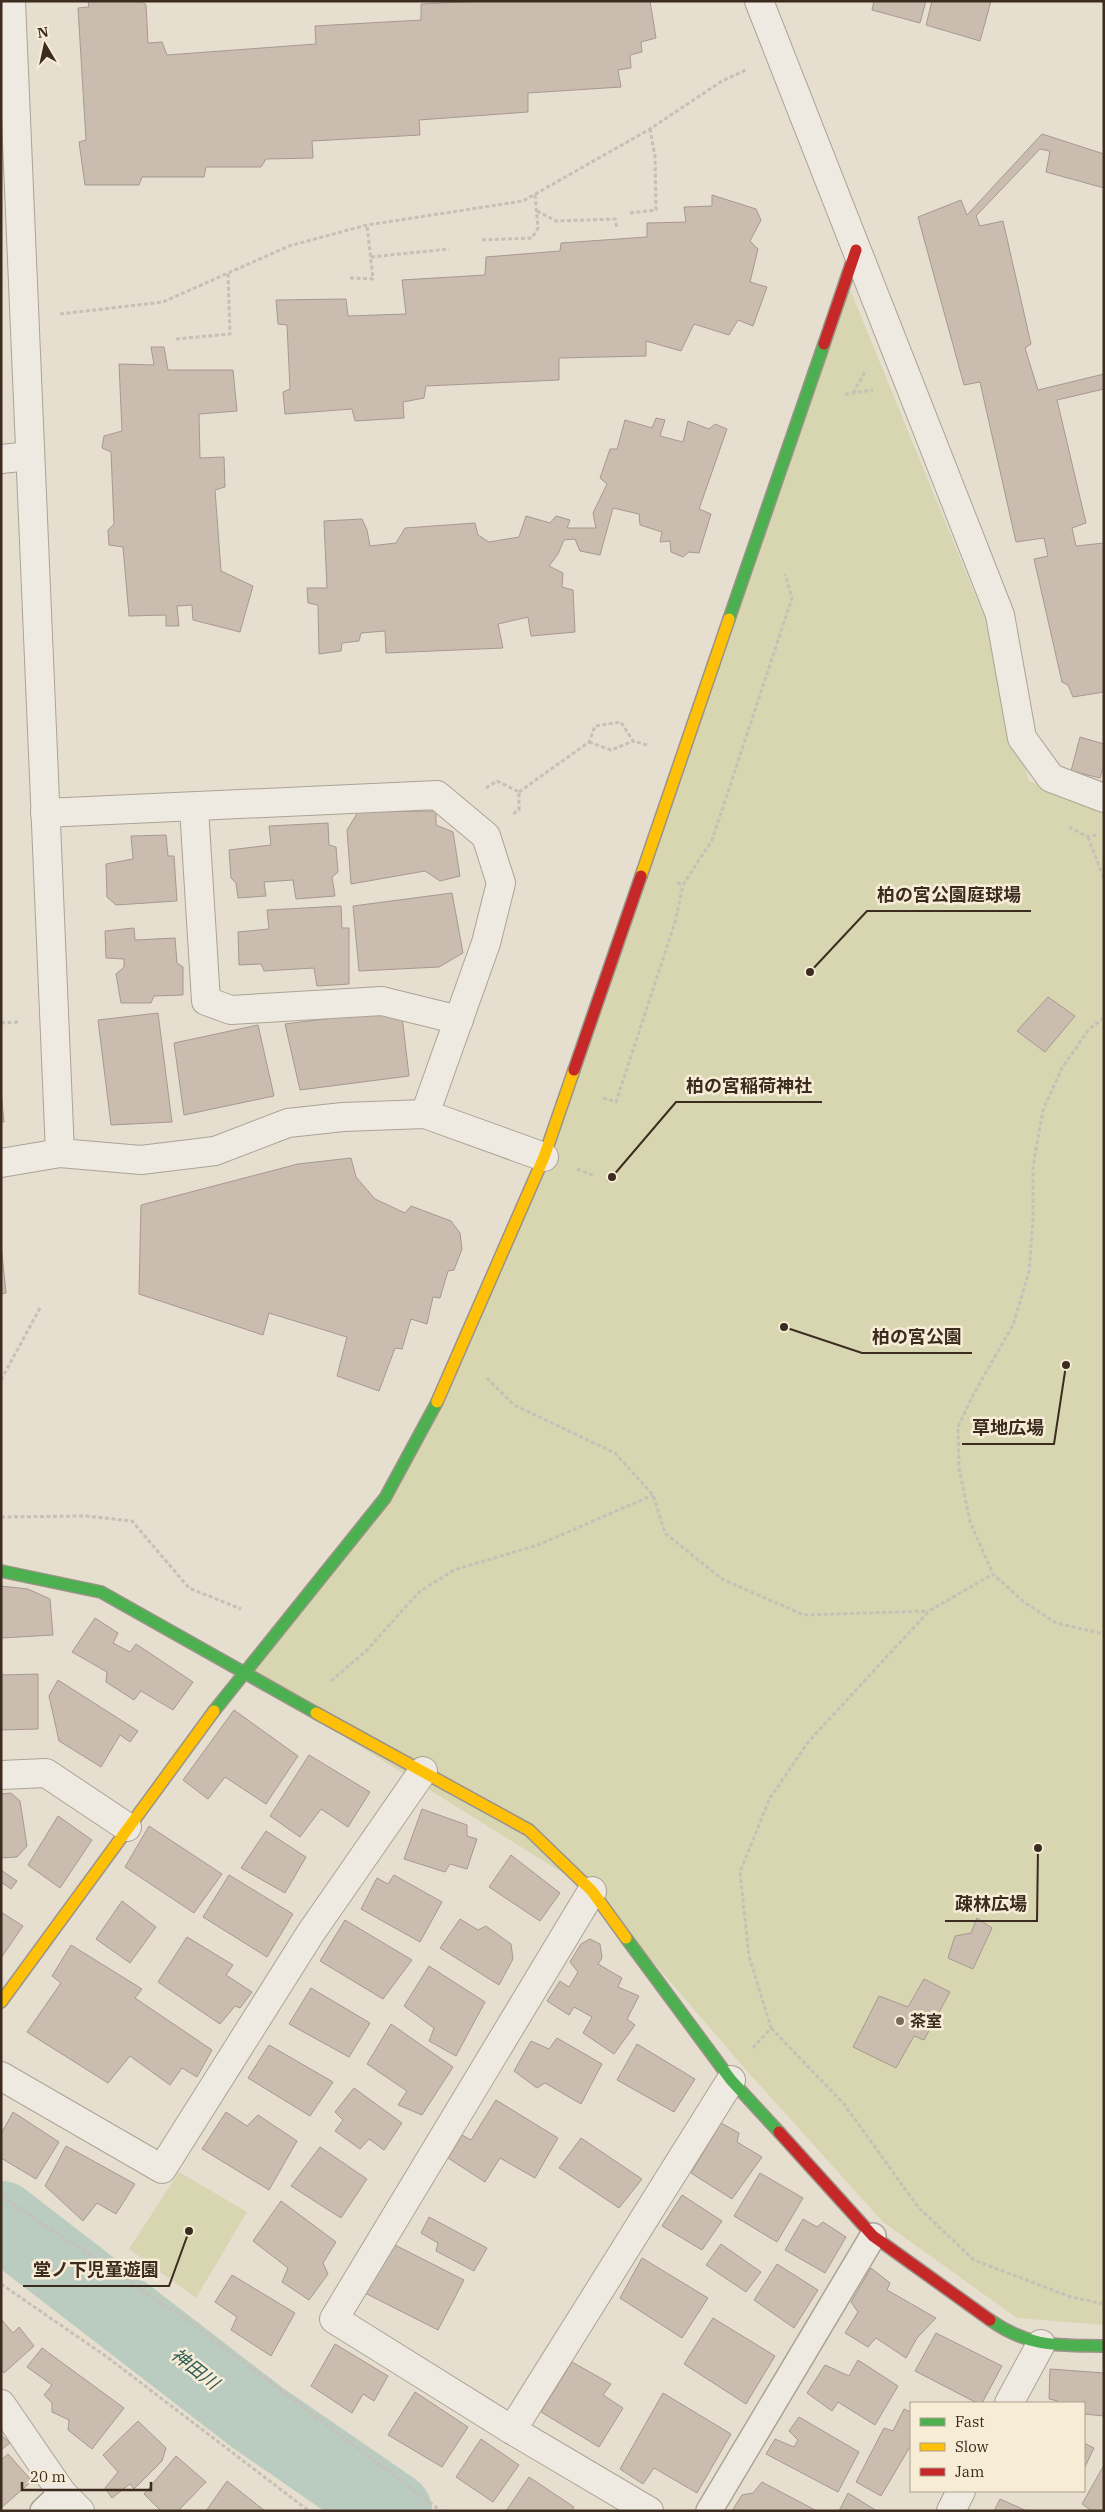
<svg xmlns="http://www.w3.org/2000/svg" width="1105" height="2512" viewBox="0 0 1105 2512" font-family="'IBM Plex Serif','Noto Sans JP',serif">
<style>
.green{fill:#d7d6b1}
.lines{fill:none;stroke-linecap:round;stroke-linejoin:round}
.river{stroke:#bacbc0;stroke-width:78}
.building{fill:#cabcaf;stroke:#a7998e}
.lane-casing{stroke:#aca397;stroke-width:28}
.street-casing{stroke:#aca397;stroke-width:30}
.fast-casing{stroke:#9b9388;stroke-width:14}
.slow-casing{stroke:#9b9388;stroke-width:14}
.jam-casing{stroke:#9b9388;stroke-width:14}
.path{stroke:#c7c0b7;stroke-width:3;stroke-dasharray:4 2.5;stroke-linecap:butt}
.lane{stroke:#eee9e1;stroke-width:25}
.street{stroke:#eee9e1;stroke-width:28}
.fast{stroke:#4caf50;stroke-width:11}
.slow{stroke:#ffc107;stroke-width:11}
.jam{stroke:#c62828;stroke-width:11}
.poi-dot{fill:#786a5d;stroke:#f7ecd5;stroke-width:2}
.labels{text-anchor:middle;stroke-width:5;stroke-linejoin:round;paint-order:stroke}
.poi-label{font-size:16px;font-weight:bold;fill:#3c2b1f;stroke:#f7ecd5;text-anchor:start}
.water-label{font-size:18px;font-style:italic;fill:#2d5c57;stroke:#f7ecd5}
.leader{fill:none;stroke:#3c2b1f;stroke-width:2}
.callout-dot{fill:#3c2b1f;stroke:#f7ecd5;stroke-width:2}
.callout-label{font-size:18px;text-anchor:middle;font-weight:bold;fill:#3c2b1f;stroke:#f7ecd5;stroke-width:5;stroke-linejoin:round;paint-order:stroke}
</style>
<rect width="100%" height="100%" fill="#e6decf"/>
<g class="green">
<path d="M846 280 985 619 1029 781 1104 805V2325L1017 2318 883 2222 740 2063 592 1891 242 1673 385 1498 544 1157Z"/>
<path d="M179 2172 247 2212 196 2298 129 2249Z"/>
</g>
<g class="lines">
<path class="river" d="M1 2220 258 2418 393 2511"/>
</g>
<g class="building">
<path d="M88 1H142L146 5 148 43 162 42 167 55 316 44 315 26 421 20V4L480 1H650L656 38 641 42 642 52 630 55 631 68 618 70 621 87 528 93V112L419 120 420 135 312 141 313 158 266 159 261 167H206L204 177H142L139 185H85L79 142 86 140 78 8 89 7Z"/>
<path d="M874 1H926L920 23 872 10Z"/>
<path d="M932 1H991L980 41 926 25Z"/>
<path d="M1042 134 1104 154V188L1046 172 1050 151 1040 149 976 216 980 226 1003 221 1031 344 1025 348 1038 390 1104 374V389L1057 400 1086 523 1072 528 1076 546 1104 543V692L1073 697 1068 685 1062 682 1034 559 1048 556 1044 538 1016 542 980 382 964 385 918 217 961 200 967 215Z"/>
<path d="M712 195 756 209 761 220 750 241 758 249 750 282 767 287 753 326 738 320 729 335 694 324 681 351 646 341V356L559 358V380L426 386 424 398 403 402 404 418 355 421 352 409 285 414 283 392 290 389 287 325 278 324 276 300 346 299 348 316 406 314 402 280 485 275 486 257 560 251 561 243 647 237V223L686 222 684 207 712 206Z"/>
<path d="M151 347H164L168 370H233L237 411 199 414 200 458 224 457 225 487 215 490 221 571 253 586 240 632 193 620 192 605 177 606 179 626H166V615L129 616 123 547 109 545 108 530 114 524 111 452 102 448 104 436 122 431 119 364 154 365Z"/>
<path d="M656 418 665 420 660 436 683 442 688 421 709 429 715 424 727 429 699 509 711 514 699 553 689 552 683 557 671 552 670 541 660 542 662 532 640 525 639 514 613 508 600 555 580 551 575 539 564 540 558 554 549 566 563 573 562 587 573 590 575 632 531 636 528 617 498 624 503 648 386 653 385 631 361 633 359 641 342 643 341 651 319 654 318 605 308 603 307 588H327L324 521 362 519 367 530 370 546 396 543 405 528 475 523 478 535 489 542 519 537 526 516 550 523 556 516 570 520 567 528H596L593 513 607 484 600 478 610 449H617L625 420 652 428Z"/>
<path d="M1080 737 1104 744V764L1100 778 1071 771Z"/>
<path d="M436 811V825L453 832 460 876 440 881 425 871 351 884 347 830 358 812Z"/>
<path d="M328 823 329 845 336 847 338 872 332 877 335 896 296 899 293 880 264 882 266 896 238 898 236 883 231 878 229 850 271 845 269 826Z"/>
<path d="M166 835 168 856H174L177 901 116 905 107 897 106 864 133 859 131 836Z"/>
<path d="M452 893 463 953 439 967 359 971 353 906Z"/>
<path d="M341 906 342 928H349V984L317 986 314 968 264 971 261 964 239 965 238 932 269 929 267 910Z"/>
<path d="M134 928 135 940 175 938 177 963 183 967V995L154 996 151 1003H121L116 974 124 967V959L106 958 105 931Z"/>
<path d="M1048 997 1075 1016 1045 1052 1017 1031Z"/>
<path d="M381 1012 402 1016 409 1076 300 1090 285 1024Z"/>
<path d="M158 1013 172 1122 111 1125 98 1020Z"/>
<path d="M258 1025 274 1096 184 1115 174 1043Z"/>
<path d="M1 1091 4 1122H1Z"/>
<path d="M351 1158 356 1177 375 1199 405 1213 411 1206 451 1221 460 1233 462 1249 454 1270 448 1271 440 1298 433 1297 427 1324 411 1319 402 1349 395 1348 379 1391 337 1376 347 1337 269 1313 263 1335 139 1294 141 1205 298 1164Z"/>
<path d="M609 1173 616 1175 614 1182 607 1181Z"/>
<path d="M1 1244 6 1293 1 1294Z"/>
<path d="M1 1586 28 1589 50 1599 53 1635 1 1638Z"/>
<path d="M95 1618 118 1633 113 1643 130 1652 136 1644 193 1682 173 1710 141 1691 134 1700 106 1682 107 1672 72 1652Z"/>
<path d="M38 1674V1729L1 1730V1675Z"/>
<path d="M58 1680 138 1731 130 1742 120 1735 101 1767 59 1741 49 1696Z"/>
<path d="M234 1710 298 1756 266 1804 225 1777 208 1799 183 1780Z"/>
<path d="M309 1755 370 1792 348 1827 321 1809 300 1837 270 1816Z"/>
<path d="M11 1793 20 1801 27 1846 17 1857 1 1858V1794Z"/>
<path d="M422 1809 467 1825V1836L477 1839 467 1869 450 1864 445 1872 404 1859Z"/>
<path d="M58 1816 92 1840 60 1888 28 1865Z"/>
<path d="M149 1826 222 1874 194 1913 125 1867Z"/>
<path d="M266 1831 306 1857 285 1893 241 1868Z"/>
<path d="M511 1855 560 1893 540 1921 489 1887Z"/>
<path d="M1 1870 17 1881 11 1889 1 1882Z"/>
<path d="M229 1875 293 1914 267 1957 203 1917Z"/>
<path d="M394 1875 442 1902 420 1942 361 1909 377 1878 388 1884Z"/>
<path d="M122 1901 156 1927 130 1963 96 1939Z"/>
<path d="M1 1912 23 1926 1 1958Z"/>
<path d="M977 1918 992 1928 973 1969 948 1958 955 1936 971 1933Z"/>
<path d="M460 1919 478 1930 486 1926 511 1944 513 1959 499 1985 440 1948Z"/>
<path d="M345 1920 412 1960 383 1999 320 1961Z"/>
<path d="M187 1937 233 1965 226 1975 252 1992 240 2008 235 2006 220 2024 158 1982Z"/>
<path d="M590 1939 600 1944 602 1958 598 1964 622 1978 618 1987 639 1996 627 2019 635 2025 614 2054 583 2033 592 2017 574 2007 569 2015 547 2001 560 1981 569 1987 578 1972 570 1962 581 1944Z"/>
<path d="M71 1945 142 1989 135 1998 212 2050 197 2077 182 2068 170 2085 130 2056 108 2083 27 2032 61 1983 52 1976Z"/>
<path d="M429 1966 485 2002 456 2056 429 2041 434 2028 404 2006Z"/>
<path d="M924 1979 950 1992 924 2040 914 2036 896 2068 853 2047 879 1996 908 2007Z"/>
<path d="M311 1988 370 2023 349 2057 289 2024Z"/>
<path d="M391 2024 453 2067 422 2115 398 2105 407 2091 367 2064Z"/>
<path d="M557 2038 602 2064 581 2104 545 2083 537 2088 514 2071 531 2041 549 2049Z"/>
<path d="M637 2044 695 2079 674 2112 617 2080Z"/>
<path d="M269 2045 333 2082 310 2116 248 2078Z"/>
<path d="M354 2088 402 2123 384 2150 369 2139 360 2149 335 2131 343 2120 335 2112Z"/>
<path d="M496 2100 558 2138 535 2178 500 2158 485 2182 448 2158 462 2135 471 2140Z"/>
<path d="M13 2112 59 2142 36 2179 1 2158V2134Z"/>
<path d="M226 2112 247 2126 258 2115 297 2141 269 2190 202 2149Z"/>
<path d="M721 2123 739 2133 737 2142 762 2157 732 2199 691 2173Z"/>
<path d="M581 2138 642 2179 619 2208 559 2168Z"/>
<path d="M66 2146 135 2184 116 2214 97 2203 83 2221 45 2186Z"/>
<path d="M320 2147 367 2179 341 2218 291 2186Z"/>
<path d="M760 2173 803 2198 777 2242 734 2216Z"/>
<path d="M682 2195 722 2221 702 2250 662 2226Z"/>
<path d="M281 2201 336 2242 323 2263 328 2274 309 2300 282 2282 288 2268 253 2241Z"/>
<path d="M429 2217 487 2248 474 2271 436 2251 438 2243 421 2233Z"/>
<path d="M803 2219 817 2227 823 2222 846 2237 825 2273 785 2250Z"/>
<path d="M391 2243 464 2280 438 2330 365 2293Z"/>
<path d="M721 2244 761 2272 746 2292 706 2265Z"/>
<path d="M642 2258 708 2298 682 2338 620 2298Z"/>
<path d="M777 2264 818 2290 794 2328 754 2300Z"/>
<path d="M871 2268 890 2283 887 2290 936 2318 917 2338 906 2358 876 2338 868 2347 845 2333 858 2312 851 2302Z"/>
<path d="M232 2275 295 2313 271 2356 231 2330 237 2317 215 2302Z"/>
<path d="M713 2318 775 2356 746 2404 684 2364Z"/>
<path d="M1 2319 13 2333 19 2327 34 2346 4 2373 1 2370Z"/>
<path d="M936 2333 1002 2366 982 2403H977L915 2371Z"/>
<path d="M335 2344 388 2376 374 2401 363 2394 352 2413 311 2386Z"/>
<path d="M42 2348 124 2408 92 2449 68 2430 69 2420 52 2412V2403L44 2395 52 2385 27 2367Z"/>
<path d="M858 2360 898 2386 875 2425 838 2402 832 2411 807 2393 825 2365 849 2376Z"/>
<path d="M572 2362 611 2384 603 2395 623 2408 599 2447 541 2412Z"/>
<path d="M1050 2369 1104 2373V2416L1084 2414V2403H1058V2401L1049 2399Z"/>
<path d="M415 2392 468 2427 442 2467 388 2435Z"/>
<path d="M663 2393 731 2434 697 2493 654 2468 643 2484 620 2469Z"/>
<path d="M904 2409 911 2412V2445L881 2496 856 2482 884 2428 893 2431Z"/>
<path d="M799 2417 859 2452 838 2492 766 2454 775 2439 794 2447 798 2440 789 2431Z"/>
<path d="M138 2421 166 2448 162 2461 134 2489 130 2484 112 2498 105 2488 118 2472 103 2455Z"/>
<path d="M1 2435 10 2443 1 2450Z"/>
<path d="M481 2439 519 2465 493 2502 456 2477Z"/>
<path d="M1084 2443 1094 2448 1084 2469Z"/>
<path d="M8 2454 32 2481 1 2508V2460Z"/>
<path d="M176 2456 206 2482 178 2511H161L144 2494Z"/>
<path d="M1104 2465V2511H1092L1082 2504Z"/>
<path d="M529 2477 574 2507 572 2511H506Z"/>
<path d="M227 2481 265 2511H206Z"/>
<path d="M762 2482 817 2511H732L742 2495 753 2493Z"/>
<path d="M848 2493 877 2511H839Z"/>
<path d="M1000 2499 1027 2511H994Z"/>
</g>
<g class="lines">
<defs>
<g id="lane">
<path d="M43 2511 62 2493"/>
<path d="M709 2511 873 2236"/>
</g>
<g id="street">
<path d="M11 1 60 1153"/>
<path d="M759 1 1000 615 1022 738 1051 778 1104 798"/>
<path d="M1 459 30 456"/>
<path d="M194 808 206 1001 231 1010 382 1001 459 1020"/>
<path d="M45 813 437 795 486 836 501 883 486 943 425 1114"/>
<path d="M1 1163 60 1153 141 1160 215 1151 288 1123 343 1117 425 1114 544 1157"/>
<path d="M1 1775 46 1773 127 1827"/>
<path d="M592 1891 334 2319 512 2430 649 2511"/>
<path d="M1 2076 162 2169 310 1934 423 1771"/>
<path d="M1009 2403 1041 2344"/>
<path d="M1 2404 62 2493 80 2511"/>
<path d="M512 2430 731 2080"/>
<path d="M951 2511 961 2491"/>
</g>
<g id="fast">
<path d="M729 619 824 344"/>
<path d="M1 1571 101 1592 316 1713"/>
<path d="M214 1711 385 1498 437 1402"/>
<path d="M626 1938 731 2080 779 2132"/>
<path d="M990 2320C1030 2348 1058 2345 1104 2346"/>
</g>
<g id="slow">
<path d="M641 876 729 619"/>
<path d="M437 1402 544 1157 574 1070"/>
<path d="M316 1713 529 1830 592 1891 626 1938"/>
<path d="M1 2002 214 1711"/>
</g>
<g id="jam">
<path d="M824 344 856 250"/>
<path d="M574 1070 641 876"/>
<path d="M779 2132 873 2236 990 2320"/>
</g>
</defs>
<use href="#lane" class="lane-casing"/>
<use href="#street" class="street-casing"/>
<use href="#fast" class="fast-casing"/>
<use href="#slow" class="slow-casing"/>
<use href="#jam" class="jam-casing"/>
<g class="path">
<path d="M537 211 556 221 615 219 617 228"/>
<path d="M630 213 656 210 655 156 650 129"/>
<path d="M482 240 532 238 538 228 535 194"/>
<path d="M371 257 449 249"/>
<path d="M350 278 373 279 367 225"/>
<path d="M60 314 163 302 289 246 367 225 523 201 650 129 722 81 748 69"/>
<path d="M176 339 230 334 228 273"/>
<path d="M853 393 865 372"/>
<path d="M845 394 873 390"/>
<path d="M589 742 611 750 633 741"/>
<path d="M486 788 497 781 519 792V810L513 814"/>
<path d="M519 792 589 742 595 726 621 722 633 741 647 745"/>
<path d="M1069 827 1088 837 1097 835"/>
<path d="M1088 837 1104 879"/>
<path d="M677 883 683 885 712 840 792 598 785 574"/>
<path d="M1104 1018 1089 1029 1062 1068 1043 1110 1033 1166V1219L1029 1272 1013 1325 973 1395 958 1427 959 1468 970 1522 993 1574 1024 1602 1056 1623 1104 1634"/>
<path d="M1 1023 18 1022"/>
<path d="M603 1098 616 1102 675 922 683 885"/>
<path d="M577 1169 595 1176"/>
<path d="M487 1378 514 1405 615 1453 653 1495 665 1533 722 1579 804 1615 928 1611"/>
<path d="M1 1380 40 1308"/>
<path d="M1 1517 86 1516 132 1521 189 1588 241 1609"/>
<path d="M331 1681 366 1651 419 1592 454 1570 538 1545 653 1495"/>
<path d="M771 2028 844 2104 918 2207 974 2260 1071 2297 1104 2304"/>
<path d="M753 2048 771 2028 749 1956 740 1872 770 1798 809 1741 929 1611 993 1574"/>
<path d="M1 2196 189 2321 441 2511"/>
<path d="M1 2284 107 2357 309 2511"/>
</g>
<use href="#lane" class="lane"/>
<use href="#street" class="street"/>
<use href="#fast" class="fast"/>
<use href="#slow" class="slow"/>
<use href="#jam" class="jam"/>
</g>
<circle class="poi-dot" cx="900" cy="2021" r="5"/>
<g class="labels">
<g class="poi-label">
<text x="910" y="2027">茶室</text>
</g>
<g class="water-label">
<text transform="translate(195 2369) rotate(38)" y="6">神田川</text>
</g>
</g>
<path class="leader" d="M810 972L867 911H1031M612 1177L676 1102H822M784 1327L862 1353H972M1066 1365L1054 1444H962M1038 1848L1037 1921H945M189 2231L169 2286H23"/>
<g class="callout-dot">
<circle cx="810" cy="972" r="5"/>
<circle cx="612" cy="1177" r="5"/>
<circle cx="784" cy="1327" r="5"/>
<circle cx="1066" cy="1365" r="5"/>
<circle cx="1038" cy="1848" r="5"/>
<circle cx="189" cy="2231" r="5"/>
</g>
<g class="callout-label">
<text x="949" y="901">柏の宮公園庭球場</text>
<text x="749" y="1092">柏の宮稲荷神社</text>
<text x="917" y="1343">柏の宮公園</text>
<text x="1008" y="1434">草地広場</text>
<text x="991" y="1910">疎林広場</text>
<text x="96" y="2276">堂ノ下児童遊園</text>
</g>
<rect width="1105" height="2512" fill="none" stroke="#3c2b1f" stroke-width="5"/>
<rect x="910" y="2402" width="175" height="90" fill="#f7ecd5" stroke="#ac9f8c"/>
<rect x="920" y="2418" width="25" height="8" fill="#4caf50" stroke="#ac9f8c"/>
<text x="955" y="2427" font-size="15" fill="#3c2b1f">Fast</text>
<rect x="920" y="2443" width="25" height="8" fill="#ffc107" stroke="#ac9f8c"/>
<text x="955" y="2452" font-size="15" fill="#3c2b1f">Slow</text>
<rect x="920" y="2468" width="25" height="8" fill="#c62828" stroke="#ac9f8c"/>
<text x="955" y="2477" font-size="15" fill="#3c2b1f">Jam</text>
<g transform="translate(45 45) rotate(351)" stroke="#f7ecd5" stroke-width="4" paint-order="stroke">
<path d="M0-4L9 19L0 12L-9 19Z" fill="#3c2b1f"/>
<text y="-8" font-size="14" font-weight="bold" text-anchor="middle" fill="#3c2b1f">N</text>
</g>
<path d="M22 2482v8h129v-8" fill="none" stroke="#3c2b1f" stroke-width="2.5"/>
<text x="30" y="2482" font-size="15" fill="#3c2b1f" stroke="#f7ecd5" stroke-width="4" paint-order="stroke">20 m</text>
</svg>
